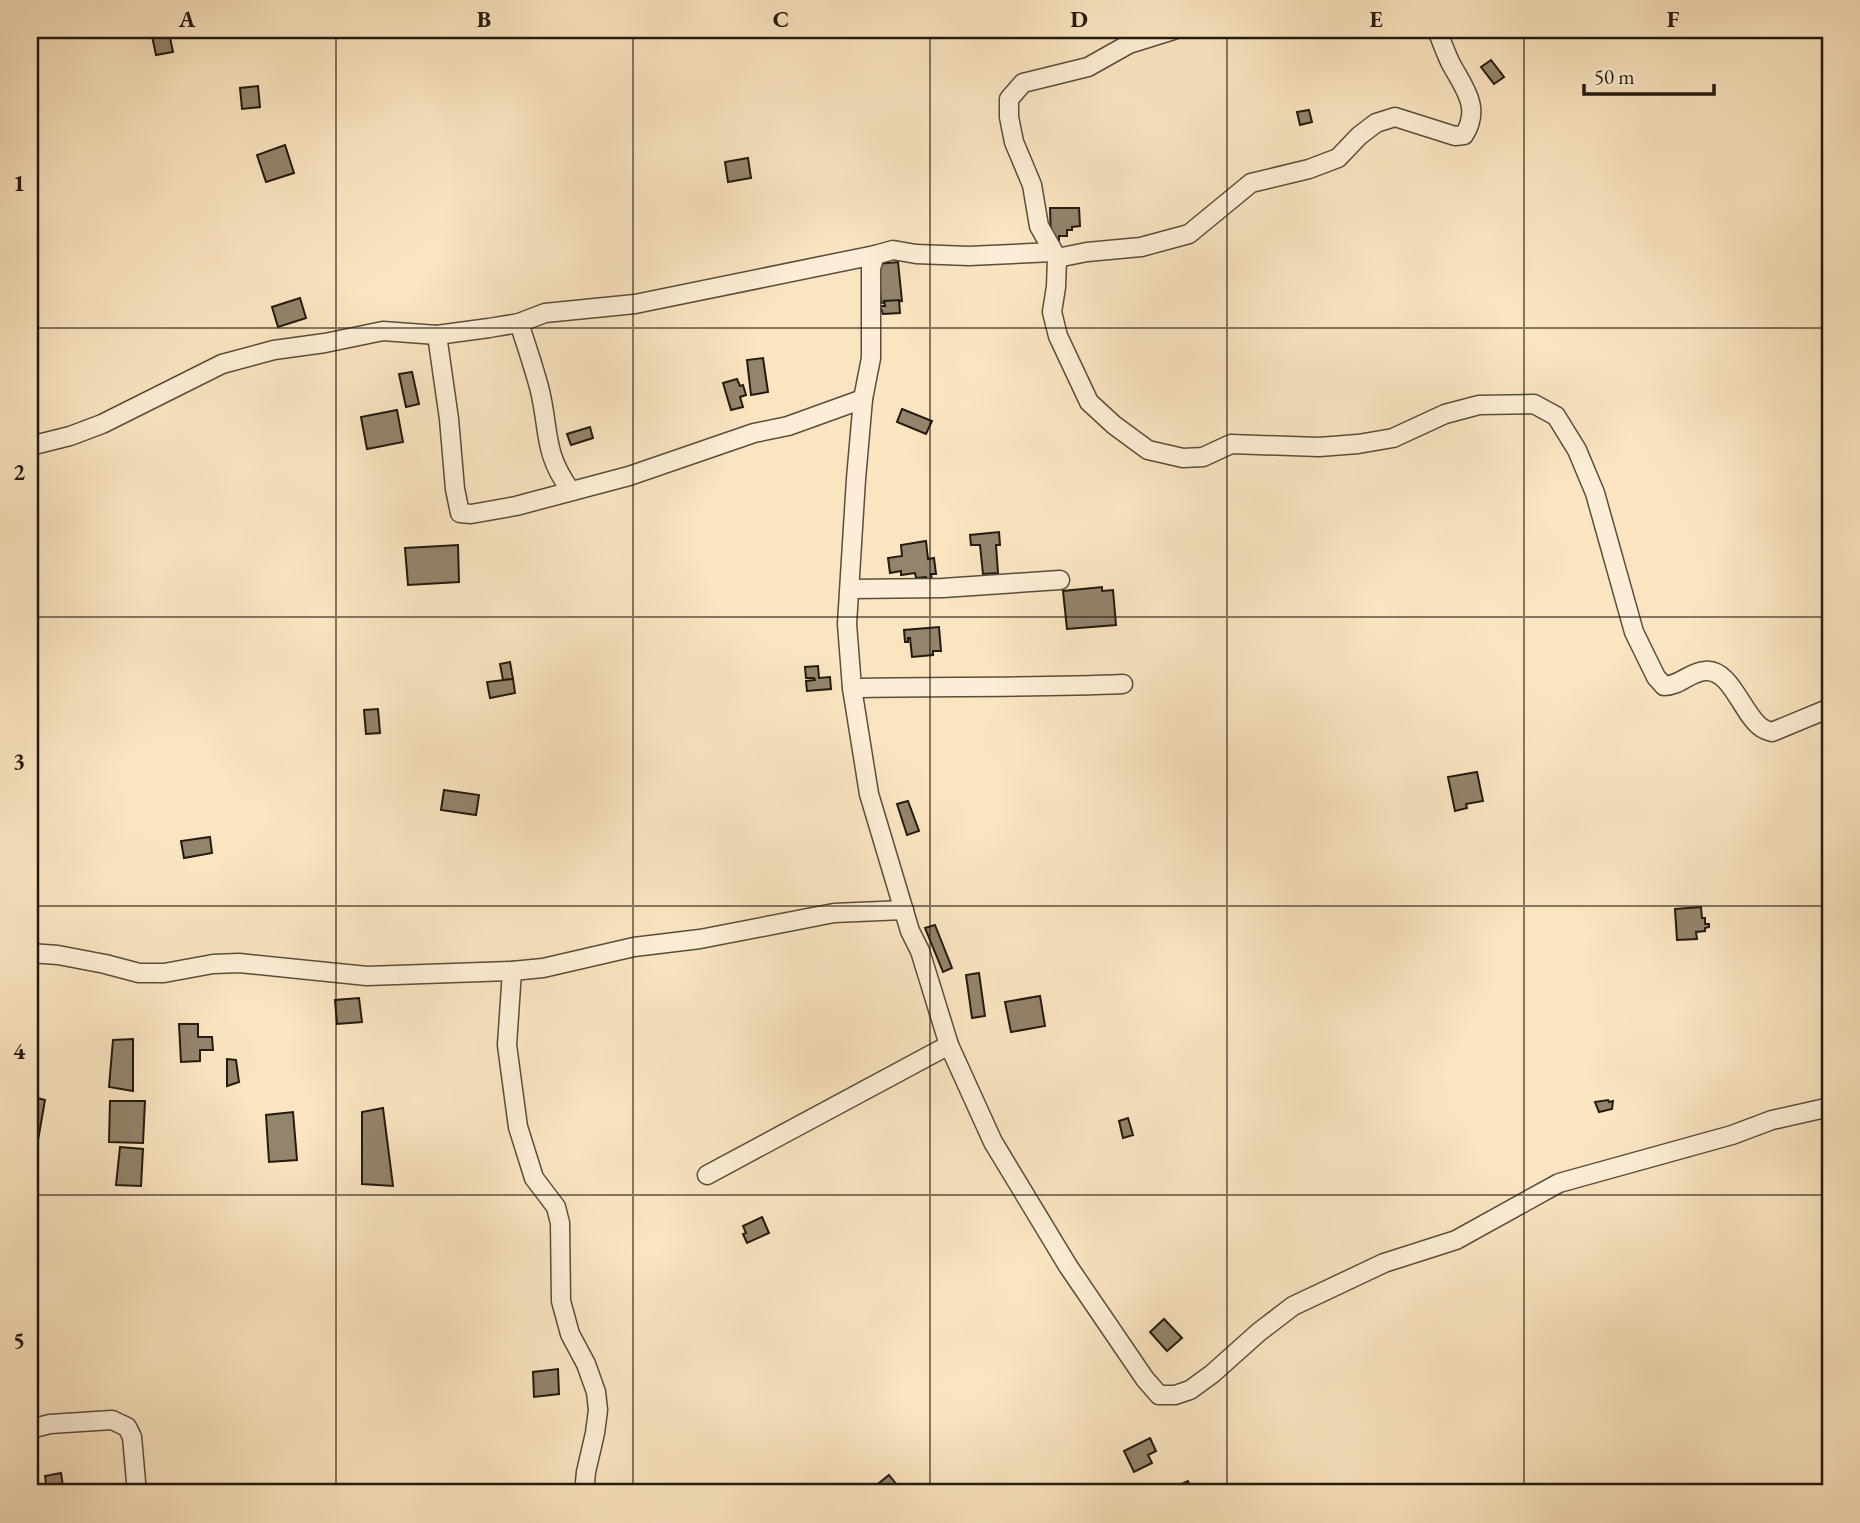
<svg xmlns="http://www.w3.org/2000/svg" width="1860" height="1523" viewBox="0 0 1860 1523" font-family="'EB Garamond',serif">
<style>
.building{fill:#93846c;stroke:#231a11;stroke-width:2}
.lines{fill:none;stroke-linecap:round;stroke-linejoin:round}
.street-casing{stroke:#594d3d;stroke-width:21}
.street{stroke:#fceed6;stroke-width:18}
.grid{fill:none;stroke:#231a11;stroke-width:2;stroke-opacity:0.55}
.neatline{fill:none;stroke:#231a11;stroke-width:2.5}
.grid-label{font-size:23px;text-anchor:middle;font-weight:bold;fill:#231a11}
</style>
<rect width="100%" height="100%" fill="#fae5c0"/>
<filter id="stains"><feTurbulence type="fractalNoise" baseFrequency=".00286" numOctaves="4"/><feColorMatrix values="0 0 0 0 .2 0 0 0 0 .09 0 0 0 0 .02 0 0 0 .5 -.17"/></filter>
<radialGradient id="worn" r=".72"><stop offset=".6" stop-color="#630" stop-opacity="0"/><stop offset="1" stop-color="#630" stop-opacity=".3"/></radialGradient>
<g class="building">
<path d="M169 33 173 52 156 55 152 36Z"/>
<path d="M1491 60 1504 77 1494 84 1481 67Z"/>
<path d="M258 86 260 107 242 109 240 88Z"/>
<path d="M1309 110 1312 122 1300 125 1297 112Z"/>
<path d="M285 145 294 173 266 182 257 155Z"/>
<path d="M748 158 751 178 728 182 725 162Z"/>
<path d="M1050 208H1079L1080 226 1072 227V230H1067V236H1059V240H1051Z"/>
<path d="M898 262 902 301 881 303 878 264Z"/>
<path d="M300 298 306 318 278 327 272 307Z"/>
<path d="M899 300 900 313 883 314 880 306H885L884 301Z"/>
<path d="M763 358 768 392 751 395 747 360Z"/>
<path d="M412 372 419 404 406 407 399 374Z"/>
<path d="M737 379 740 386 743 385 746 395 740 397 743 407 731 410 723 383Z"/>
<path d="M902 409 932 421 926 434 897 422Z"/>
<path d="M397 410 403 442 367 449 361 417Z"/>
<path d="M590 427 593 438 571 445 567 434Z"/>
<path d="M999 532 1000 545H996L998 573 983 574 980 545H971L970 535Z"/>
<path d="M926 541 928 559 934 558 936 574H931L932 580H927L926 577 916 578 915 573 901 575V571L890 573 888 558 902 556 901 545Z"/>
<path d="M458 545 459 582 408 585 405 548Z"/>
<path d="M1102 587V591L1113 590 1116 625 1067 629 1063 591Z"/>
<path d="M939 627 941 651H933V655L912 657 910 638H908V642H905L904 630Z"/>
<path d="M510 662 513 679 503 680 500 664Z"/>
<path d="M818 666 819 678 830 677 831 689 807 691 806 681 815 680 814 678H806L805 667Z"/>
<path d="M513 679 515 693 490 698 487 682Z"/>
<path d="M378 709 380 733 366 734 364 710Z"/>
<path d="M1477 772 1483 801 1466 804 1467 808 1455 811 1448 777Z"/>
<path d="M444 790 479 795 476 815 441 810Z"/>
<path d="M908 801 919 831 907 835 897 804Z"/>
<path d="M210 837 212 853 184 858 181 841Z"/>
<path d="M1701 907 1702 918H1705V924H1709V927L1705 928V931L1696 932 1697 939 1677 940 1675 909Z"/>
<path d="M935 925 952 968 943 972 925 928Z"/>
<path d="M979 973 985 1016 972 1018 966 975Z"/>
<path d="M1040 996 1045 1026 1011 1032 1005 1002Z"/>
<path d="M359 998 362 1022 337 1024 335 1000Z"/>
<path d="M179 1024H198V1037H212L213 1050H200V1061L181 1062Z"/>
<path d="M133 1039V1091L109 1087 113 1040Z"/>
<path d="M227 1059 236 1060 239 1082 227 1086Z"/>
<path d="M30 1096 45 1100 37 1146 30 1145Z"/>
<path d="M1608 1100 1609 1102 1613 1101 1612 1109 1599 1112 1595 1102Z"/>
<path d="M110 1101H145L143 1143 109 1142Z"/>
<path d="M383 1108 393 1186 362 1184V1112Z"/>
<path d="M293 1112 297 1160 269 1162 266 1115Z"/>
<path d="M1128 1118 1133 1135 1123 1138 1119 1121Z"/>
<path d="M120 1147 143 1149 141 1186 116 1185Z"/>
<path d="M762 1217 769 1233 747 1243 743 1234 746 1233 743 1226Z"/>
<path d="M1164 1319 1182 1338 1167 1351 1150 1332Z"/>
<path d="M558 1369 559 1394 534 1397 533 1372Z"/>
<path d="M1150 1438 1156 1451 1148 1455 1152 1463 1134 1472 1124 1451Z"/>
<path d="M61 1473 64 1493H47L45 1476Z"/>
<path d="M889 1475 897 1485 886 1493H877L873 1488Z"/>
<path d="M1188 1481 1192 1491 1174 1493 1172 1488Z"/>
<path d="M260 1484 272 1486 271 1493H258Z"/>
</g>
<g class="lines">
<defs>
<g id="street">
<path d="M1174 30 1129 44 1088 67 1023 83 1009 99V117L1014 142 1032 185 1039 226 1057 258 1056 287 1052 312 1058 336 1089 402 1114 425 1148 450 1183 458 1203 457 1231 444 1319 447 1358 444 1393 438 1445 414 1479 405 1534 404 1556 416 1577 450 1595 493 1634 632 1656 677 1664 686C1679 686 1690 672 1705 671 1731 668 1743 716 1762 728 1765 730 1768 731 1772 732L1830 708"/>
<path d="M1053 252 969 256 916 254 893 250 875 255 871 268V358L863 399 856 479 847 624 852 688 869 794 910 931 920 951 949 1045 993 1142 1068 1266 1145 1379 1159 1395H1175L1190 1390 1212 1374 1259 1332 1293 1306 1384 1263 1456 1240 1559 1183 1732 1135 1772 1120 1830 1107"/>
<path d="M1057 258 1087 252 1141 247 1189 234 1251 183 1309 169 1338 158 1359 136 1376 123 1395 117 1455 136 1464 135C1482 107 1463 87 1450 62 1445 51 1441 40 1437 30"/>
<path d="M519 323C526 344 533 365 539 387 550 429 542 452 571 491"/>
<path d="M437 335 449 419 455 489 460 513 471 514 516 506 629 476 754 433 788 426 863 399"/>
<path d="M30 446 70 436 102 424 222 364 274 350 325 343 383 331 437 335 489 328 519 323 545 313 635 304 875 255"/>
<path d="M850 589 943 588 1060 580"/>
<path d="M852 688C942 686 1032 688 1123 684"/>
<path d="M30 953 58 955 105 964 139 973H164L213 964 239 963 367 976 512 971 543 968 634 947 700 939 834 913 904 910"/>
<path d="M512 971 507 1045 518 1127 534 1178 556 1207 560 1223 561 1301 570 1334 586 1364 596 1392 598 1410 595 1433 586 1472 584 1493"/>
<path d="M707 1175 949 1045"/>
<path d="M30 1429 50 1424 112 1420 127 1427 132 1437 137 1493"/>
</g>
</defs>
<use href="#street" class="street-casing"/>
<use href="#street" class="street"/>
</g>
<path class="grid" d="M336 30V1493M633 30V1493M930 30V1493M1227 30V1493M1524 30V1493M30 328H1830M30 617H1830M30 906H1830M30 1195H1830"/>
<rect width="1860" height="1523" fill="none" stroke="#fae5c0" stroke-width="77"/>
<path d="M1584 84v10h130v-10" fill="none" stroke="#231a11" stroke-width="3.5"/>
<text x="1594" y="84" font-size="21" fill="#231a11" stroke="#fceed6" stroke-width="5" paint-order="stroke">50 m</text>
<rect x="38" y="38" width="1784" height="1446" class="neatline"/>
<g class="grid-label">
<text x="187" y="27">A</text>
<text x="484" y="27">B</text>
<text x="781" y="27">C</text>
<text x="1079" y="27">D</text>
<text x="1376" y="27">E</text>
<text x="1673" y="27">F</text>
<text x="19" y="191">1</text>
<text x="19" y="480">2</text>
<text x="19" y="769">3</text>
<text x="19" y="1059">4</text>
<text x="19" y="1348">5</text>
</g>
<rect width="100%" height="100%" filter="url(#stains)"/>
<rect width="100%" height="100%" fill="url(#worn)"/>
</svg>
